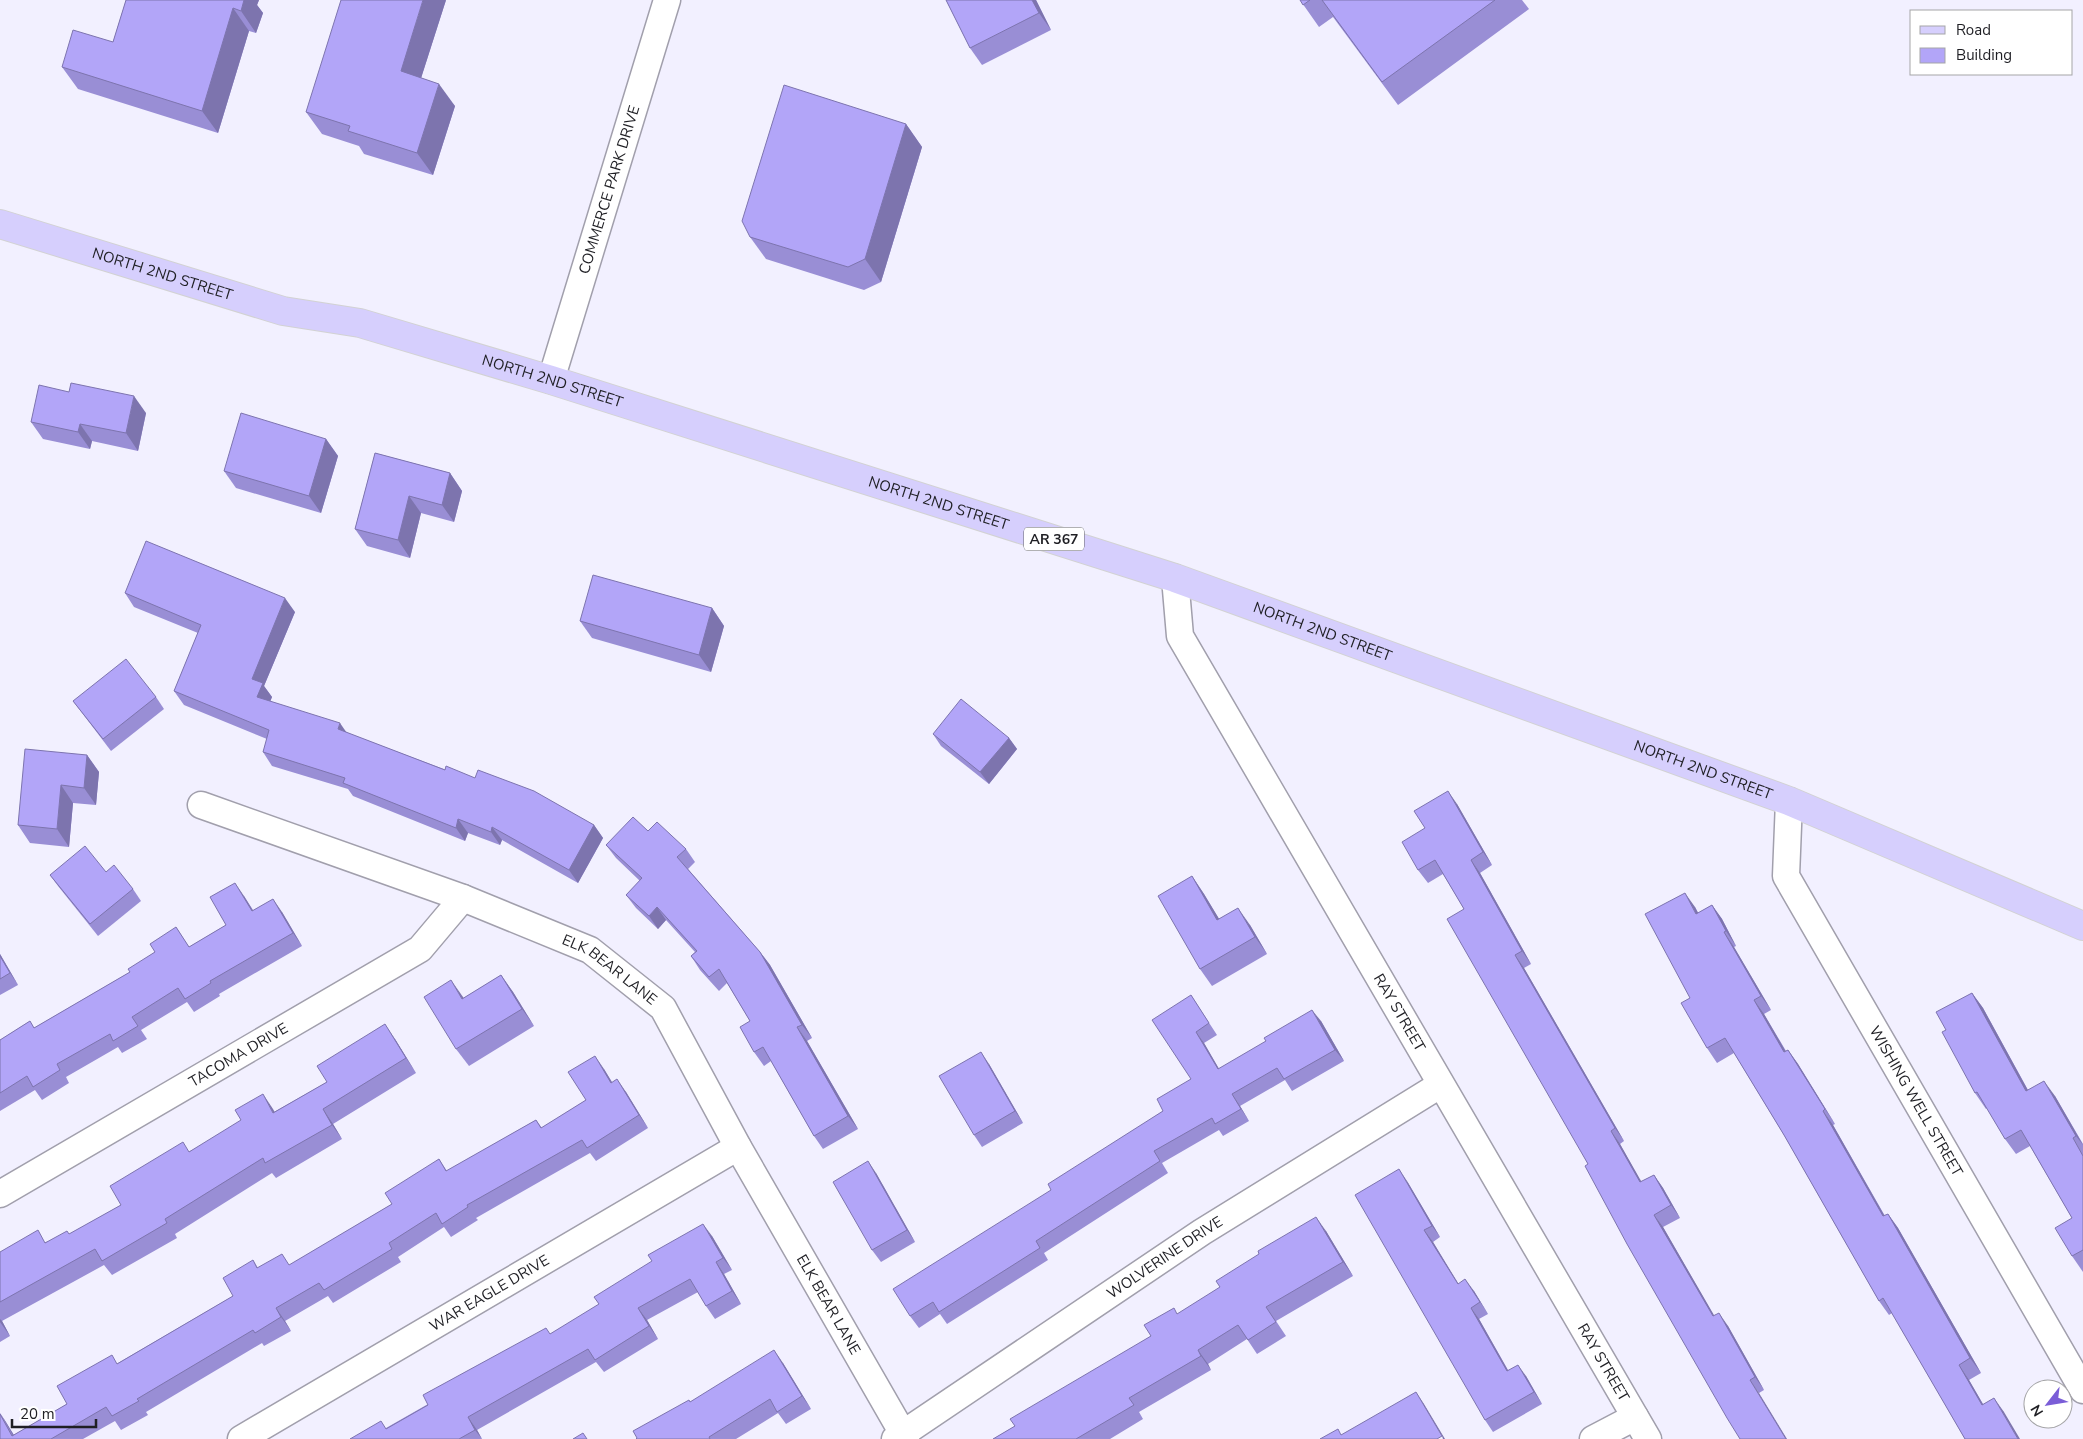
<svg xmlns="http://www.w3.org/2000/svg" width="2083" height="1439" viewBox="0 0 2083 1439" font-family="'Nunito Sans',sans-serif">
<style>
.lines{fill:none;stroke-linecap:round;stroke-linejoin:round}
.minor-casing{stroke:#a19fac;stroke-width:29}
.primary-casing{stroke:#d2d2d3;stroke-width:30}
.minor{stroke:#fff;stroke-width:26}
.primary{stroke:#d6cffd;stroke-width:28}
.wall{fill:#998ed5}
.shaded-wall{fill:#7d74ae}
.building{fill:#b2a5f8;stroke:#7d74ae}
.labels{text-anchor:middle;stroke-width:4.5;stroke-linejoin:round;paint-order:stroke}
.shield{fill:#fff;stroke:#626266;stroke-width:1}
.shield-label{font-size:14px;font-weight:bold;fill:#1f1f24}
.street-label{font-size:15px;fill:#1f1f24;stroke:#fff}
</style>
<rect width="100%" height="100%" fill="#f2f0ff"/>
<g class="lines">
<defs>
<g id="minor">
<path id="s1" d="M551 380 667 0"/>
<path id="s2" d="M1175 578 1180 636 1648 1439"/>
<path id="s3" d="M1789 801 1786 876 2083 1390"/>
<path id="s4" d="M201 805 463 898 590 950 663 1008 738 1147 906 1439"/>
<path id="s5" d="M0 1194 420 949 463 898"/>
<path id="s6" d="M241 1439 738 1147"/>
<path id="s7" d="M895 1439 1202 1232 1440 1085"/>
<path d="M1593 1439 1635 1417"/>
</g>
<g id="primary">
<path id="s8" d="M0 224 283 311 360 323 551 380 1175 578 1789 801 2083 926"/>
</g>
</defs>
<use href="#minor" class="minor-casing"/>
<use href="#primary" class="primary-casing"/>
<use href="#minor" class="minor"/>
<use href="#primary" class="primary"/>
</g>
<g class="wall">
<path d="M126 0H259L257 5 263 13 256 33 249 31 218 133 78 89 62 67 113 42Z"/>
<path d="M446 0 421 78 455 106 433 175 364 154 359 146 322 134 306 112Z"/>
<path d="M946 0H1036L1051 30 982 65 970 48Z"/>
<path d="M1300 0H1522L1529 9 1398 105 1333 17 1319 27Z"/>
<path d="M906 124 922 147 881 282 864 290 766 259 750 237Z"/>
<path d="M146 413 138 451 92 441 90 449 43 439 31 422Z"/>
<path d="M326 439 338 456 321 513 236 488 224 471Z"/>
<path d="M375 453 450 473 462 491 454 522 421 513 410 558 367 546 355 529Z"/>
<path d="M125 593 295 612 264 686 272 697 270 701 347 733 594 825 603 838 578 883 502 840 500 845 468 833 465 841 353 796 348 789 272 766 263 752 267 739 184 705 174 691 198 633 134 607Z"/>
<path d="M712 608 724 626 711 672 592 638 580 621Z"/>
<path d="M156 697 164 709 111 751 73 701Z"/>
<path d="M933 734 1009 738 1017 749 989 784 941 746Z"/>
<path d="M87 755 99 772 96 805 73 803 69 847 30 843 18 825Z"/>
<path d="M1457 804 1492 865 1480 873 1531 964 1524 968 1624 1141 1620 1144 1641 1182 1654 1175 1663 1188 1680 1218 1663 1227 1714 1316 1728 1326 1764 1390 1759 1393 1588 1164 1464 909 1443 874 1428 883 1418 870 1425 828Z"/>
<path d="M648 831 686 849 695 862 688 869 760 952 770 965 812 1038 807 1041 858 1129 823 1149 814 1136 771 1061 764 1066 754 1052 750 1021 727 983 719 991 700 970 691 956 695 952 666 920 658 929 636 908 626 895 640 881 616 858 606 845Z"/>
<path d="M106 872 133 889 141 901 98 936 58 886 50 875Z"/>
<path d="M1192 876 1204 894 1219 919 1250 925 1267 954 1212 986 1200 969Z"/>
<path d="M244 896 253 910 282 912 302 946 219 994 220 996 194 1012 187 1002 141 1030 147 1039 122 1053 118 1047 66 1077 69 1083 42 1100 35 1090 0 1111V1040L30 1021 34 1028 130 972 155 952 176 927 189 947 226 925Z"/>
<path d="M1712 905 1722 919 1736 946 1734 947 1771 1010 1764 1014 1786 1051 1788 1050 1798 1064 1835 1124 1833 1125 1885 1216 1888 1214 1898 1228 1981 1373 1969 1380 1983 1404 2004 1412 1965 1439 1892 1313 1889 1315 1879 1301 1784 1135 1734 1053 1717 1063 1707 1048 1690 998 1695 907 1698 913Z"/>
<path d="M0 954 18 985 0 995Z"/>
<path d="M501 975 513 992 534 1026 469 1066 456 1049 464 998Z"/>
<path d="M1972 993 1983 1008 2028 1090 2055 1096 2083 1144V1272L2072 1256V1218L2030 1146 2016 1154 2005 1139 1987 1108 1986 1109 1975 1093 1946 1030Z"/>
<path d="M1191 995 1217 1035 1204 1043 1219 1069 1321 1021 1344 1061 1292 1091 1285 1080 1240 1106 1249 1121 1223 1136 1219 1130 1162 1163 1168 1173 1044 1253 1048 1260 947 1324 940 1314 919 1328 910 1316 1051 1190 1163 1111 1191 1079Z"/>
<path d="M395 1039 416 1073 333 1124 342 1139 276 1178 272 1173 175 1234 177 1238 112 1275 104 1265 2 1321 10 1336 0 1342V1252L46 1242 70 1234 121 1205 190 1151 274 1112 327 1082Z"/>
<path d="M989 1064 1023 1123 982 1147 974 1135Z"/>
<path d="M604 1069 612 1082 626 1092 648 1128 596 1161 590 1153 476 1218 478 1220 451 1237 444 1227 398 1257 401 1262 333 1303 328 1296 285 1321 291 1331 264 1346 262 1343 146 1412 148 1415 121 1430 115 1421 83 1439H0V1413L14 1435 67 1404 118 1363 233 1296 253 1260 258 1268 290 1265 392 1204 439 1159 447 1171 536 1120 542 1128 586 1100Z"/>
<path d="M876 1173 915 1242 881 1262 872 1250Z"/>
<path d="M1407 1181 1440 1237 1433 1242 1458 1284 1474 1291 1488 1314 1479 1319 1508 1370 1526 1376 1542 1404 1493 1432 1485 1420Z"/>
<path d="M1326 1231 1353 1276 1276 1321 1286 1336 1257 1354 1247 1339 1208 1364 1211 1370 1139 1412 1143 1419 1110 1439H993L1015 1426 1151 1336 1178 1314Z"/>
<path d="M712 1236 732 1270 724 1274 741 1304 715 1319 706 1306 698 1292 647 1320 658 1339 604 1372 596 1362 477 1430 482 1439H350L386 1428 551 1334Z"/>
<path d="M783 1363 811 1409 786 1424 778 1413 736 1439H636L690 1402Z"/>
</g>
<g class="shaded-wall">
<path d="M244 0H259L257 5 263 13 256 33 241 11Z"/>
<path d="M423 0H446L416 94 401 71Z"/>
<path d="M1032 0H1036L1051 30 1039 13Z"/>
<path d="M233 8 249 31 218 133 202 111Z"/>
<path d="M439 84 455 106 433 175 417 153Z"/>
<path d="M906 124 922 147 881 282 865 259Z"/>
<path d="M134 396 146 413 138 451 126 433Z"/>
<path d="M80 424 92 441 90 449 78 432Z"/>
<path d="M326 439 338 456 321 513 309 496Z"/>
<path d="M450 473 462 491 454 522 442 505Z"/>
<path d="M409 496 421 513 410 558 398 540Z"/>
<path d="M285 598 295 612 264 686 272 697 267 710 257 697 252 679Z"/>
<path d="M712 608 724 626 711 672 699 655Z"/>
<path d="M340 723 349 736 338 729Z"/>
<path d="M1009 738 1017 749 989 784 980 772Z"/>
<path d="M87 755 99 772 96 805 84 788Z"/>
<path d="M61 785 73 803 69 847 57 829Z"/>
<path d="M1448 791 1457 804 1492 865 1483 852Z"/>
<path d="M458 819 468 833 465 841 456 828Z"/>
<path d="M594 825 603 838 578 883 569 870Z"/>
<path d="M492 827 502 840 500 845 491 832Z"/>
<path d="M1471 860 1480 873 1531 964 1522 951Z"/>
<path d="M1192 876 1204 894 1230 937 1217 920Z"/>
<path d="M235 883 244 896 261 924 252 911Z"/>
<path d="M1685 893 1695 907 1706 928 1696 914Z"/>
<path d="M273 899 282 912 302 946 293 933Z"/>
<path d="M1712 905 1722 919 1736 946 1726 931Z"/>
<path d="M657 907 666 920 658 929 649 916Z"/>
<path d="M1238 908 1250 925 1267 954 1255 937Z"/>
<path d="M1724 932 1734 947 1771 1010 1761 996Z"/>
<path d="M760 952 770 965 812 1038 802 1025Z"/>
<path d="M0 954 18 985 10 973 0 956Z"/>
<path d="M1515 955 1524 968 1624 1141 1615 1128Z"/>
<path d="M501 975 513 992 534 1026 522 1009Z"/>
<path d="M451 980 463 997 475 1016 462 999Z"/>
<path d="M1972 993 1983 1008 2037 1107 2026 1091Z"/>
<path d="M1754 1000 1764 1014 1794 1066 1784 1052Z"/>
<path d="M1312 1010 1321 1021 1344 1061 1335 1050Z"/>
<path d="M385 1024 395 1039 416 1073 406 1058Z"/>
<path d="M797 1027 807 1041 858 1129 848 1116Z"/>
<path d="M1196 1032 1204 1043 1226 1081 1218 1069Z"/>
<path d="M1788 1050 1798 1064 1835 1124 1825 1109Z"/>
<path d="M981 1052 989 1064 1023 1123 1015 1111Z"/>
<path d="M595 1056 604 1069 620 1096 611 1083Z"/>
<path d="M617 1079 626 1092 648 1128 639 1115Z"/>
<path d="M2044 1081 2055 1096 2083 1145 2076 1136Z"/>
<path d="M263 1094 273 1109 283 1127 273 1113Z"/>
<path d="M1232 1094 1240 1106 1249 1121 1241 1109Z"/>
<path d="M323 1109 333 1124 342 1139 332 1125Z"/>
<path d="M1823 1111 1833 1125 1893 1231 1883 1216Z"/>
<path d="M1611 1131 1620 1144 1649 1195 1640 1182Z"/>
<path d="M868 1161 876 1173 915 1242 907 1230Z"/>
<path d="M1399 1169 1407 1181 1440 1237 1432 1226Z"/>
<path d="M1654 1175 1663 1188 1680 1218 1671 1205Z"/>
<path d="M1888 1214 1898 1228 1981 1373 1970 1358Z"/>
<path d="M1654 1215 1663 1227 1722 1329 1713 1316Z"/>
<path d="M1316 1217 1326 1231 1353 1276 1343 1262Z"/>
<path d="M703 1224 712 1236 732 1270 723 1258Z"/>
<path d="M1424 1230 1433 1242 1466 1296 1458 1284Z"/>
<path d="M716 1262 724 1274 741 1304 732 1291Z"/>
<path d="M1465 1279 1474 1291 1488 1314 1480 1302Z"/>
<path d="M276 1308 285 1321 291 1331 281 1317Z"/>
<path d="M638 1308 647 1320 658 1339 649 1326Z"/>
<path d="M1471 1308 1479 1319 1515 1383 1507 1371Z"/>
<path d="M1719 1313 1728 1326 1764 1390 1755 1377Z"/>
<path d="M0 1319 2 1321 10 1336 0 1322Z"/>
<path d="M774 1350 783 1363 811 1409 802 1396Z"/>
<path d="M1198 1350 1208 1364 1211 1370 1201 1356Z"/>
<path d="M1518 1365 1526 1376 1542 1404 1534 1392Z"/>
<path d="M1959 1365 1969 1380 1992 1420 1982 1405Z"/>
<path d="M1750 1380 1759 1393 1787 1439H1786Z"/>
<path d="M1416 1392 1424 1404 1445 1439H1443L1442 1436Z"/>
<path d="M1994 1398 2004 1412 2020 1439H2018Z"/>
<path d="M0 1413 6 1422 16 1439H15Z"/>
<path d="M468 1417 477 1430 482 1439 475 1430Z"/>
</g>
<g class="building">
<path d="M126 0H244L241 11 233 8 202 111 62 67 73 30 113 42Z"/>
<path d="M341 0H423L401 71 439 84 417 153 348 131 350 126 306 112Z"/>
<path d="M946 0H1032L1039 13 970 48Z"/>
<path d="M1300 0H1310L1303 5Z"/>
<path d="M1322 0H1495L1382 82Z"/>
<path d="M784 85 906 124 865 259 848 267 750 237 742 221Z"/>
<path d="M71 383 134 396 126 433 80 424 78 432 31 422 39 385 69 392Z"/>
<path d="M241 413 326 439 309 496 224 471Z"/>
<path d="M375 453 450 473 442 505 409 496 398 540 355 529Z"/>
<path d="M146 541 285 598 252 679 263 683 257 697 340 723 338 729 445 770 446 766 475 778 478 770 534 791 594 825 569 870 492 827 491 832 458 819 456 828 343 783 345 778 263 752 269 730 174 691 201 625 125 593Z"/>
<path d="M593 575 712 608 699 655 580 621Z"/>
<path d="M126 659 156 697 103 739 73 701Z"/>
<path d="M961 699 1009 738 980 772 933 734Z"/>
<path d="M25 749 87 755 84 788 61 785 57 829 18 825Z"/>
<path d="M1448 791 1483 852 1471 860 1522 951 1515 955 1615 1128 1611 1131 1640 1182 1654 1175 1671 1205 1654 1215 1713 1316 1719 1313 1755 1377 1750 1380 1786 1439H1740L1727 1418 1627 1244 1585 1166 1588 1164 1447 919 1464 909 1435 860 1418 870 1402 842 1425 828 1414 811Z"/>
<path d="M633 817 648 831 657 822 686 849 677 857 760 952 802 1025 797 1027 848 1116 814 1136 763 1047 754 1052 740 1027 750 1021 719 969 709 977 691 956 697 951 657 907 649 916 626 895 642 878 606 845Z"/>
<path d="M85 846 106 872 114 865 133 889 90 924 50 875Z"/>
<path d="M1192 876 1217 920 1238 908 1255 937 1200 969 1158 896Z"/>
<path d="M235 883 252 911 273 899 293 933 210 981 211 983 185 999 178 988 132 1017 138 1026 113 1041 110 1034 57 1064 60 1070 33 1087 27 1076 0 1093V1040L30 1021 34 1028 130 972 128 969 155 952 150 944 176 927 189 947 226 925 210 897Z"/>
<path d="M1685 893 1696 914 1712 905 1726 931 1724 932 1761 996 1754 1000 1784 1052 1788 1050 1825 1109 1823 1111 1883 1216 1888 1214 1970 1358 1959 1365 1982 1405 1994 1398 2018 1439H1965L1883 1298 1879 1301 1784 1135 1725 1038 1707 1048 1681 1003 1690 998 1645 914Z"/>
<path d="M0 956 10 973 0 979Z"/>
<path d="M501 975 522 1009 456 1049 424 997 451 980 462 999Z"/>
<path d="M1972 993 2026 1091 2044 1081 2076 1136 2073 1138 2083 1156V1250L2072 1256 2055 1228 2072 1218 2021 1130 2005 1139 1977 1092 1975 1093 1942 1032 1946 1030 1936 1012Z"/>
<path d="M1191 995 1209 1023 1196 1032 1218 1069 1266 1041 1264 1038 1312 1010 1335 1050 1284 1079 1277 1068 1232 1094 1241 1109 1215 1124 1212 1118 1154 1151 1160 1161 1036 1241 1040 1248 939 1312 933 1302 910 1316 893 1289 1051 1190 1048 1184 1163 1111 1157 1099 1191 1079 1152 1020Z"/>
<path d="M385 1024 406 1058 323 1109 332 1125 265 1163 263 1158 165 1219 167 1223 102 1261 95 1249 0 1302V1252L38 1230 45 1243 67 1231 69 1234 121 1205 110 1186 183 1142 189 1152 241 1120 235 1110 263 1094 273 1113 327 1082 317 1066Z"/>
<path d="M981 1052 1015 1111 974 1135 939 1076Z"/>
<path d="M595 1056 611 1083 617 1079 639 1115 587 1148 582 1140 467 1205 468 1207 442 1224 436 1213 389 1243 392 1249 324 1290 319 1283 276 1308 281 1317 255 1333 253 1330 137 1399 139 1401 112 1416 106 1407 51 1439H0V1414L12 1436 67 1404 57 1386 112 1355 117 1364 233 1296 223 1278 253 1260 257 1268 282 1254 289 1265 392 1204 385 1193 439 1159 446 1171 536 1120 541 1128 586 1100 568 1072Z"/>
<path d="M868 1161 907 1230 872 1250 833 1182Z"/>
<path d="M1399 1169 1432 1226 1424 1230 1458 1284 1465 1279 1480 1302 1471 1308 1507 1371 1518 1365 1534 1392 1485 1420 1355 1195Z"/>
<path d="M1316 1217 1343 1262 1266 1307 1276 1322 1248 1340 1238 1325 1198 1350 1201 1356 1129 1398 1134 1405 1076 1439H993L1015 1426 1010 1419 1151 1336 1144 1325 1174 1308 1177 1314 1220 1287 1216 1281 1259 1254 1258 1251Z"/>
<path d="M703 1224 723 1258 716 1262 732 1291 706 1306 690 1279 638 1308 649 1326 595 1360 588 1349 468 1417 475 1430 459 1439H350L381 1421 386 1429 428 1405 423 1395 546 1328 550 1334 599 1304 594 1297 652 1261 648 1255Z"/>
<path d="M774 1350 802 1396 777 1412 770 1399 709 1437 710 1439H636L637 1438 633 1431 689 1400 690 1402Z"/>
<path d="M1416 1392 1442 1436 1437 1439H1320L1338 1429 1341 1435Z"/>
<path d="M583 1433 587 1439H573Z"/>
</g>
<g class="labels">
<rect class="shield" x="1024" y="527.5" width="60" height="23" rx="4"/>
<g class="shield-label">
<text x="1054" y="544">AR 367</text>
</g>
<g class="street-label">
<text dy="5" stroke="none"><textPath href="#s1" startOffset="199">COMMERCE PARK DRIVE</textPath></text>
<text dy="5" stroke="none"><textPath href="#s8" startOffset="170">NORTH 2ND STREET</textPath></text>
<text dy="5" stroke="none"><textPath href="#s8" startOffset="575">NORTH 2ND STREET</textPath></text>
<text dy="5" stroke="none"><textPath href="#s8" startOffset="980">NORTH 2ND STREET</textPath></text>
<text dy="5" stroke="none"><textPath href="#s8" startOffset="1385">NORTH 2ND STREET</textPath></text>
<text dy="5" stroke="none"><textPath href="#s8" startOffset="1790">NORTH 2ND STREET</textPath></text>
<text dy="5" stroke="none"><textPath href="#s4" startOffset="442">ELK BEAR LANE</textPath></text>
<text dy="5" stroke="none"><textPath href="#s2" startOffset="494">RAY STREET</textPath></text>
<text dy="5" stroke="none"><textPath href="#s5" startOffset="276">TACOMA DRIVE</textPath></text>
<text dy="5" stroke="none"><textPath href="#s3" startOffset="335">WISHING WELL STREET</textPath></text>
<text dy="5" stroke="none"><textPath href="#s7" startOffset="325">WOLVERINE DRIVE</textPath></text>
<text dy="5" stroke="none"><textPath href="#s6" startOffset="288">WAR EAGLE DRIVE</textPath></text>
<text dy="5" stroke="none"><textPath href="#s4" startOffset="848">ELK BEAR LANE</textPath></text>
<text dy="5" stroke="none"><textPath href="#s2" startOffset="899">RAY STREET</textPath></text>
</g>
</g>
<rect x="1910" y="10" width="162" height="65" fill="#ffffff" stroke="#a5a5a7"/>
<rect x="1920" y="26" width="25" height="8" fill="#d6cffd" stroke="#a5a5a7"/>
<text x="1956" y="35" font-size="15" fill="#1f1f24">Road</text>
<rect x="1920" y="48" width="25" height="15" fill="#b2a5f8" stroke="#a5a5a7"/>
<text x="1956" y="60" font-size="15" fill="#1f1f24">Building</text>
<g transform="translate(2048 1404) rotate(239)"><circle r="24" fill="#ffffff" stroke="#a5a5a7"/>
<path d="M0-4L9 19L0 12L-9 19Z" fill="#7a5dd7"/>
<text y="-8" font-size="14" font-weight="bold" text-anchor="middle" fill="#1f1f24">N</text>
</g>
<path d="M12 1419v8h84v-8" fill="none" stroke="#1f1f24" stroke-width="2.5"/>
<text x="20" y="1419" font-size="15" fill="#1f1f24" stroke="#ffffff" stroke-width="4" paint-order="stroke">20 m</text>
</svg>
